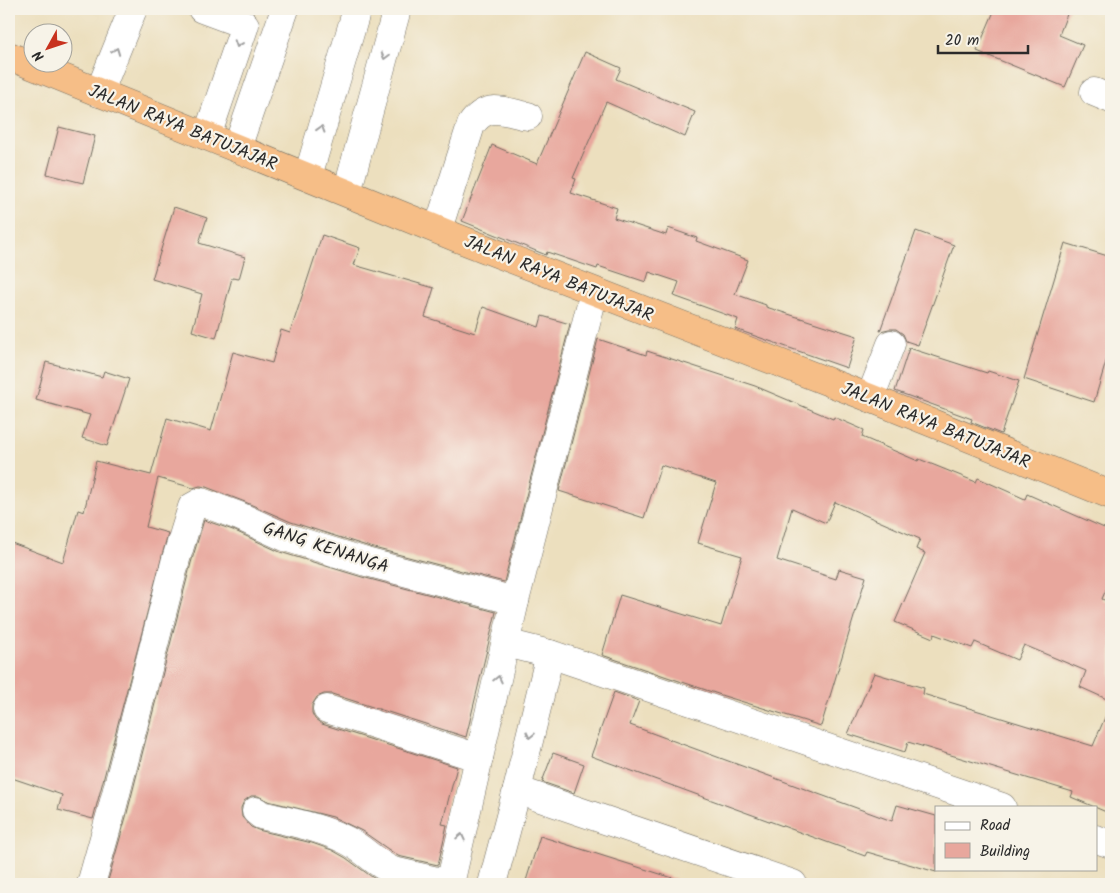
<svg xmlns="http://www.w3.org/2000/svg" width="1120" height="893" viewBox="0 0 1120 893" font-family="Kalam,sans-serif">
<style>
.building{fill:#e8a79d}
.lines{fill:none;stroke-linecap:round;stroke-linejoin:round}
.minor-casing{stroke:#6f6a5e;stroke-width:29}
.highway-casing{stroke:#6f6a5e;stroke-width:29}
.minor{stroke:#fff;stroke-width:28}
.highway{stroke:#f6be87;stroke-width:28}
.oneway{stroke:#a0a0a0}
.labels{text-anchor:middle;stroke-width:4.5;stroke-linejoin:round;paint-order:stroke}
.street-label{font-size:18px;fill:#2b2b2b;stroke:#f7f3e8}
</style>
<rect width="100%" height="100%" fill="#f7f3e8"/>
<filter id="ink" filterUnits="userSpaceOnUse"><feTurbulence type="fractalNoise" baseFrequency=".02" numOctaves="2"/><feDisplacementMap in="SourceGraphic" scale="10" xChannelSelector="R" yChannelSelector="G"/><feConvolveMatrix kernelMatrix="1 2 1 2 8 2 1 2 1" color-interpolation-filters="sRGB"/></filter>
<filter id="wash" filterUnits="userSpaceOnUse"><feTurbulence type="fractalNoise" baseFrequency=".0096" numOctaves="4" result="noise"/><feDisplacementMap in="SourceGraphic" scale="20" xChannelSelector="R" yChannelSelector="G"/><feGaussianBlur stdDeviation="1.12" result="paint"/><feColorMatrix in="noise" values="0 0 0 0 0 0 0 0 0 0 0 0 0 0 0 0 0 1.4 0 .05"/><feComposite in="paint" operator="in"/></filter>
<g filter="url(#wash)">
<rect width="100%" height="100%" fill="#ecdfbe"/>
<g id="blocks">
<g class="building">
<path d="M995 9H1069L1059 35 1083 45 1065 87 977 51Z"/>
<path d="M585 52 621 68 616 79 695 112 685 137 606 102 573 178 576 179 571 193 617 208 614 218 666 235 668 228 697 238 696 241 748 260 735 294 766 305V307L857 336 847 368 735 329 738 319 674 296 679 282 649 272 646 282 598 266 597 269 547 252 546 255 462 221 492 145 537 164Z"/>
<path d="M59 127 95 136 83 183 47 174Z"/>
<path d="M174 207 207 218 199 243 245 257 239 279 232 278 216 338 192 331 202 294 152 279Z"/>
<path d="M916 231 954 245 918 345 906 341 903 334 896 329H889L880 331Z"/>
<path d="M322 235 360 248 354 265 434 288 425 317 475 333 483 307 539 327 542 316 570 324 504 582 370 547 291 522 245 502 206 487 200 486 193 488 158 478 146 527 168 533 93 819 58 810 62 795 9 777V542L63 562 78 510 84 512 96 461 151 475 167 418 211 431 233 352 272 363 281 330 290 333Z"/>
<path d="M1065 243 1111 257V345L1094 402 1024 379Z"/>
<path d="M598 339 646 355 647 351 755 386 833 419 834 417 864 430 862 437 918 461 919 459 976 482 978 478 1025 499 1027 494 1111 531V578L1102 599 1111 603V701L1080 687 1086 671 1024 645 1017 660 975 642 972 648 934 634 933 638 895 622 925 553 916 549 920 539 835 502 826 523 792 508 777 560 836 579 839 569 866 577 821 726 724 696 602 655 620 595 721 626 742 556 698 543 716 483 661 465 644 518 559 491Z"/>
<path d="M909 348 987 373 988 371 1019 381 1001 434 971 422 972 419 895 391Z"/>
<path d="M46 362 102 377 104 371 129 379 107 446 82 438 90 415 36 400Z"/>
<path d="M204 520 233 530 280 552 362 577 496 612 466 737 332 694H324L317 697 312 705V713L315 719 322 724 457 767 442 824 447 825 438 865 398 856 362 831 333 817 268 801 258 796H251L244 801 241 808 242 817 251 827 258 830 312 843 332 850 346 858 372 877 384 884H107L126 817 191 563Z"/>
<path d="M874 673 924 688 923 694 1093 746 1111 703V814L1071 797 1073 792 908 742 905 752 848 734Z"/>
<path d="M614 692 639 701 630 725 892 821 897 805 936 816V872L867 852 865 856 591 756Z"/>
<path d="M553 753 584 764 574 793 542 782Z"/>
<path d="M540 836 676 879V884H525Z"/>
</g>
</g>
</g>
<g filter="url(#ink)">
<use href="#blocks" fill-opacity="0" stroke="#6f6a5e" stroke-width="1"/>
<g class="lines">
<defs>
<g id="minor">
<path d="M202 9 245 25 207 136"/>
<path d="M1094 92 1111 99"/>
<path d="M99 93 133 9"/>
<path d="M237 148 285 9"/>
<path d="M308 176 357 9"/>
<path d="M347 192 397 9"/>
<path d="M438 229 471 125C487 101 504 112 528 116"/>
<path d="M870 398 891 344"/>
<path d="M506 643 550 654 1002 807"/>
<path d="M327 709 479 758"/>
<path d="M517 790 793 884"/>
<path d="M256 811 261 815C291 822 321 827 348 841 364 849 376 864 393 871L450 884"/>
<path d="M1096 839 1111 844"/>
<path d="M91 884 111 813 176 559 192 507 201 502 239 516 285 537 366 562 515 601"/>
<path d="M450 884 515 601 594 292"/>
<path d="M492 884 517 790 550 654"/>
</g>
<path id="highway" d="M9 56 455 237 870 398 1111 495"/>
</defs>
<use href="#minor" class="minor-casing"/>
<use href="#highway" class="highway-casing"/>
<use href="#minor" class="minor"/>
<use href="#highway" class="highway"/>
</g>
<defs><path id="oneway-chevron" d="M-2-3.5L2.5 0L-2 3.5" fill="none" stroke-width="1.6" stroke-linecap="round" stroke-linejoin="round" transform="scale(1.25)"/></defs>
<g class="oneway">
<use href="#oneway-chevron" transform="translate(238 44) rotate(109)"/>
<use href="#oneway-chevron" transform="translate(116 51) rotate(-69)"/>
<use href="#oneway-chevron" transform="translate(385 56) rotate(105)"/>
<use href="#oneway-chevron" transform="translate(321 129) rotate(-73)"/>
<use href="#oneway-chevron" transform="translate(498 679) rotate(-77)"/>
<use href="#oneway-chevron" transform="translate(530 735) rotate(103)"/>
<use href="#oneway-chevron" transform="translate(461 837) rotate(-77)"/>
</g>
</g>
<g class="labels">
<g class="street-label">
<text transform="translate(183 127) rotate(22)" y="6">JALAN RAYA BATUJAJAR</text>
<text transform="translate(559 278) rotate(22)" y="6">JALAN RAYA BATUJAJAR</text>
<text transform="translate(936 425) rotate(22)" y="6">JALAN RAYA BATUJAJAR</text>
<text transform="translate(326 547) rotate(18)" y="6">GANG KENANGA</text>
</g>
</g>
<rect width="1120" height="893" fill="none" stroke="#f7f3e8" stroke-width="30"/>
<rect x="935" y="806" width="162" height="65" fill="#f7f3e8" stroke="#a5a39c"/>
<rect x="945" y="822" width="25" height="8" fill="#ffffff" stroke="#a5a39c"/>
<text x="980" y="830" font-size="15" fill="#2b2b2b">Road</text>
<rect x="945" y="843" width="25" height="15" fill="#e8a79d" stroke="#a5a39c"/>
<text x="980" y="856" font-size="15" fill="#2b2b2b">Building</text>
<g transform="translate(48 48) rotate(230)"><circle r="24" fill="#f7f3e8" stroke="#a5a39c"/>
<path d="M0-4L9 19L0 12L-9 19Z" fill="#c8321e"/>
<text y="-8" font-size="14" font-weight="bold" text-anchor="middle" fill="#2b2b2b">N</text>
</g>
<path d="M938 45v8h90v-8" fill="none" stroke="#2b2b2b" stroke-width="2.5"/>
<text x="945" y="45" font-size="15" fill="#2b2b2b" stroke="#f7f3e8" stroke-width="4" paint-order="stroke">20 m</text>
</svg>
